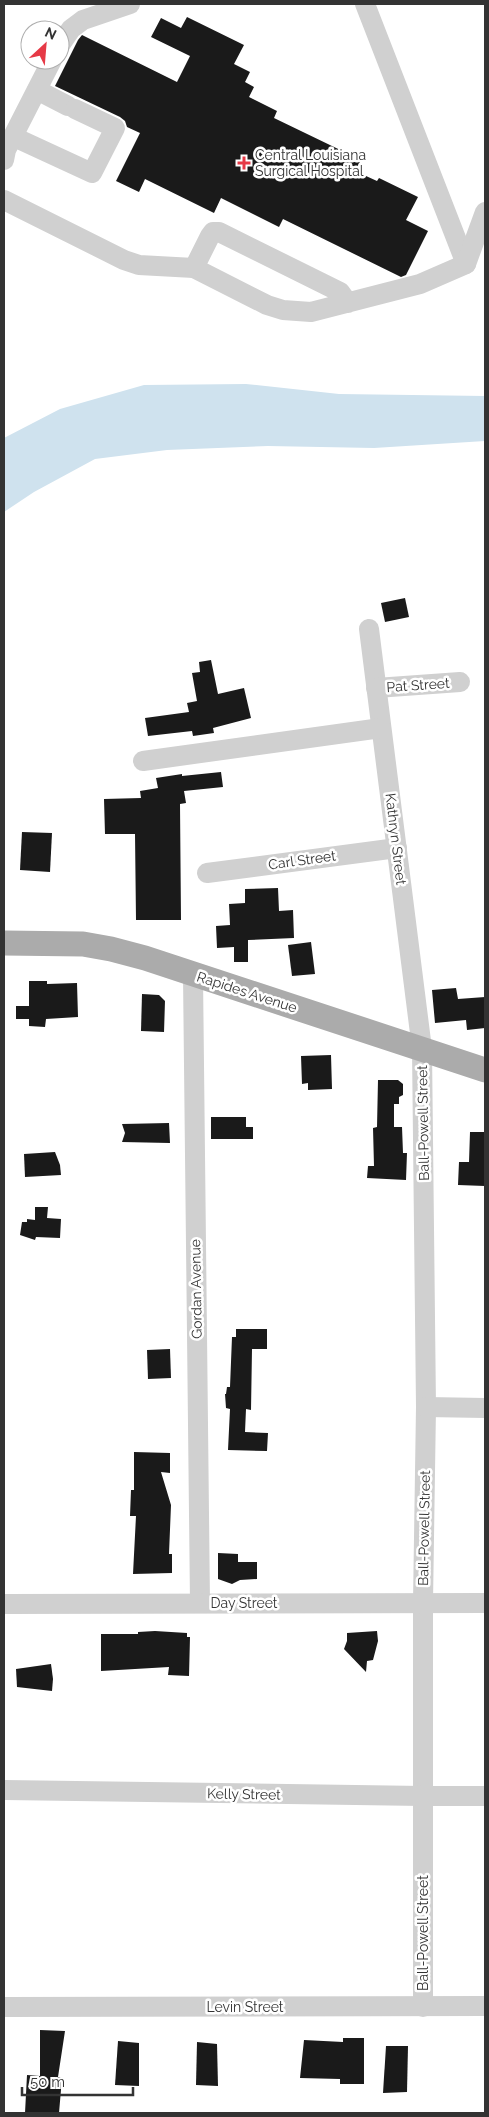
<svg xmlns="http://www.w3.org/2000/svg" width="489" height="2117" viewBox="0 0 489 2117" font-family="Raleway,sans-serif">
<style>
.water{fill:#cfe2ee}
.building{fill:#1a1a1a}
.lines{fill:none;stroke-linecap:round;stroke-linejoin:round}
.minor{stroke:#d0d0d0;stroke-width:20}
.major{stroke:#ababab;stroke-width:25}
.poi-dot{fill:#e63946;stroke:#fff;stroke-width:2}
.labels{text-anchor:middle;stroke-width:5;stroke-linejoin:round;paint-order:stroke}
.poi-label{font-size:14px;fill:#333;stroke:#fff;text-anchor:start}
.street-label{font-size:14px;fill:#333;stroke:#fff}
</style>
<rect width="100%" height="100%" fill="#fff"/>
<path class="water" d="M246 384 339 394 485 396V441L374 448 268 446 167 450 95 459 34 492 4 512V438L60 409 144 385Z"/>
<g class="building">
<path d="M187 17 244 45 234 64 250 72 245 82 254 87 249 97 277 111 274 118 361 160 355 171 377 181 379 178 418 197 406 220 428 231 406 275 401 277 283 219 279 227 221 198 214 213 145 179 139 192 116 181 140 133 127 127 125 121 120 117 55 86 78 40 82 35 177 82 190 56 151 37 161 18 181 28Z"/>
<path d="M405 598 409 617 385 622 381 603Z"/>
<path d="M211 660 218 694 244 688 251 718 213 728 214 733 193 736 192 731 148 736 145 718 189 712 187 703 197 701 192 673 200 672 199 662Z"/>
<path d="M221 772 223 787 184 791 186 803 180 804 181 920H136L135 834H105L104 799 141 798 140 791 158 788 156 778 182 774V776Z"/>
<path d="M22 832 52 833 50 872 20 870Z"/>
<path d="M278 888 279 911 293 910 294 938 248 940V962H234V947L217 948 216 926 230 925 229 904 245 903V889Z"/>
<path d="M311 942 315 974 292 976 288 945Z"/>
<path d="M29 981H47V984L77 983 78 1017 46 1019 45 1027 29 1026V1019H16V1006H29Z"/>
<path d="M456 988 458 999 485 997V1028L467 1030 466 1020 435 1023 432 990Z"/>
<path d="M142 994 159 995 165 1001 164 1032 141 1031Z"/>
<path d="M331 1055 332 1089 308 1090V1083L302 1084 301 1056Z"/>
<path d="M378 1080H398L403 1084V1095L399 1097V1104H394V1127H402L403 1153H407L406 1180 367 1178 368 1166H374L373 1128 377 1127Z"/>
<path d="M211 1117H246V1127H253V1139H211Z"/>
<path d="M169 1123 170 1143 122 1142 125 1133 122 1124Z"/>
<path d="M470 1132H485V1186L458 1185 459 1162H469Z"/>
<path d="M55 1152 60 1165 61 1175 25 1177 24 1154Z"/>
<path d="M35 1207H48L47 1218 61 1219 60 1238 36 1237 35 1240 20 1235 22 1222H27V1219L35 1220Z"/>
<path d="M236 1329H267V1349H252L251 1410 246 1409 245 1432 268 1433 267 1451 228 1450 230 1409 226 1408 225 1394H226L227 1387H230L232 1337H236Z"/>
<path d="M170 1349 171 1378 148 1379 147 1350Z"/>
<path d="M134 1452 170 1453V1473L161 1472 171 1505 169 1554H172V1573L133 1574 136 1516H130L131 1490H134Z"/>
<path d="M218 1553 238 1554V1562H257V1579L240 1580 232 1584 218 1579Z"/>
<path d="M155 1631 187 1633V1637H190L189 1676 168 1675 169 1667 101 1671V1634H138V1632Z"/>
<path d="M377 1631 378 1641 373 1660 367 1661 366 1672 344 1649 347 1641V1633Z"/>
<path d="M51 1664 53 1679 52 1691 17 1687 16 1669Z"/>
<path d="M40 2030 65 2031 58 2077 62 2078 59 2113H25L27 2075 40 2076Z"/>
<path d="M343 2038H364V2084H340V2079L300 2078 304 2040 343 2042Z"/>
<path d="M118 2041 139 2043V2086L115 2085Z"/>
<path d="M197 2042 217 2044 218 2086 196 2085Z"/>
<path d="M386 2046H408L407 2092 383 2093Z"/>
</g>
<g class="lines">
<g class="minor">
<path d="M365 4 466 264"/>
<path d="M60 45 71 29 83 20 130 4"/>
<path d="M37 90 68 106"/>
<path d="M14 137 92 173 115 128 75 109"/>
<path d="M4 160 6 150 52 60"/>
<path d="M4 200 124 260 139 265 194 268"/>
<path d="M348 303 340 292 219 232H213L210 236 194 268 267 305 283 310 311 312 420 284 466 264 485 212"/>
<path d="M369 629 422 1049 426 1407 423 1603V2007"/>
<path d="M376 688 460 682"/>
<path d="M143 761 381 728"/>
<path d="M207 873 397 848"/>
<path d="M193 975 200 1603"/>
<path d="M426 1407 485 1408"/>
<path d="M4 1604 485 1603"/>
<path d="M4 1790 423 1796H485"/>
<path d="M4 2007 485 2006"/>
</g>
<path class="major" d="M4 943 83 944 111 949 145 958 485 1070"/>
</g>
<path class="poi-dot" d="M241.5 155.5h5v5h5v5h-5v5h-5v-5h-5v-5h5z"/>
<g class="labels">
<g class="poi-label">
<text x="255" y="160">Central Louisiana<tspan x="255" dy="16">Surgical Hospital</tspan></text>
</g>
<g class="street-label">
<text transform="translate(418 685) rotate(-4)" y="5">Pat Street</text>
<text transform="translate(396 839) rotate(83)" y="5">Kathryn Street</text>
<text transform="translate(302 860) rotate(-8)" y="5">Carl Street</text>
<text transform="translate(247 992) rotate(18)" y="5">Rapides Avenue</text>
<text transform="translate(423 1123) rotate(-91)" y="5">Ball-Powell Street</text>
<text transform="translate(196 1289) rotate(-91)" y="5">Gordan Avenue</text>
<text transform="translate(424 1528) rotate(-89)" y="5">Ball-Powell Street</text>
<text x="244" y="1608">Day Street</text>
<text transform="translate(244 1794) rotate(1)" y="5">Kelly Street</text>
<text transform="translate(423 1933) rotate(-90)" y="5">Ball-Powell Street</text>
<text x="245" y="2012">Levin Street</text>
</g>
</g>
<rect width="489" height="2117" fill="none" stroke="#333333" stroke-width="10"/>
<g transform="translate(45 45) rotate(26)"><circle r="24" fill="#ffffff" stroke="#adadad"/>
<path d="M0-4L9 19L0 12L-9 19Z" fill="#e63946"/>
<text y="-8" font-size="14" font-weight="bold" text-anchor="middle" fill="#333333">N</text>
</g>
<path d="M22 2087v8h111v-8" fill="none" stroke="#333333" stroke-width="2.5"/>
<text x="30" y="2087" font-size="15" fill="#333333" stroke="#ffffff" stroke-width="4" paint-order="stroke">50 m</text>
</svg>
